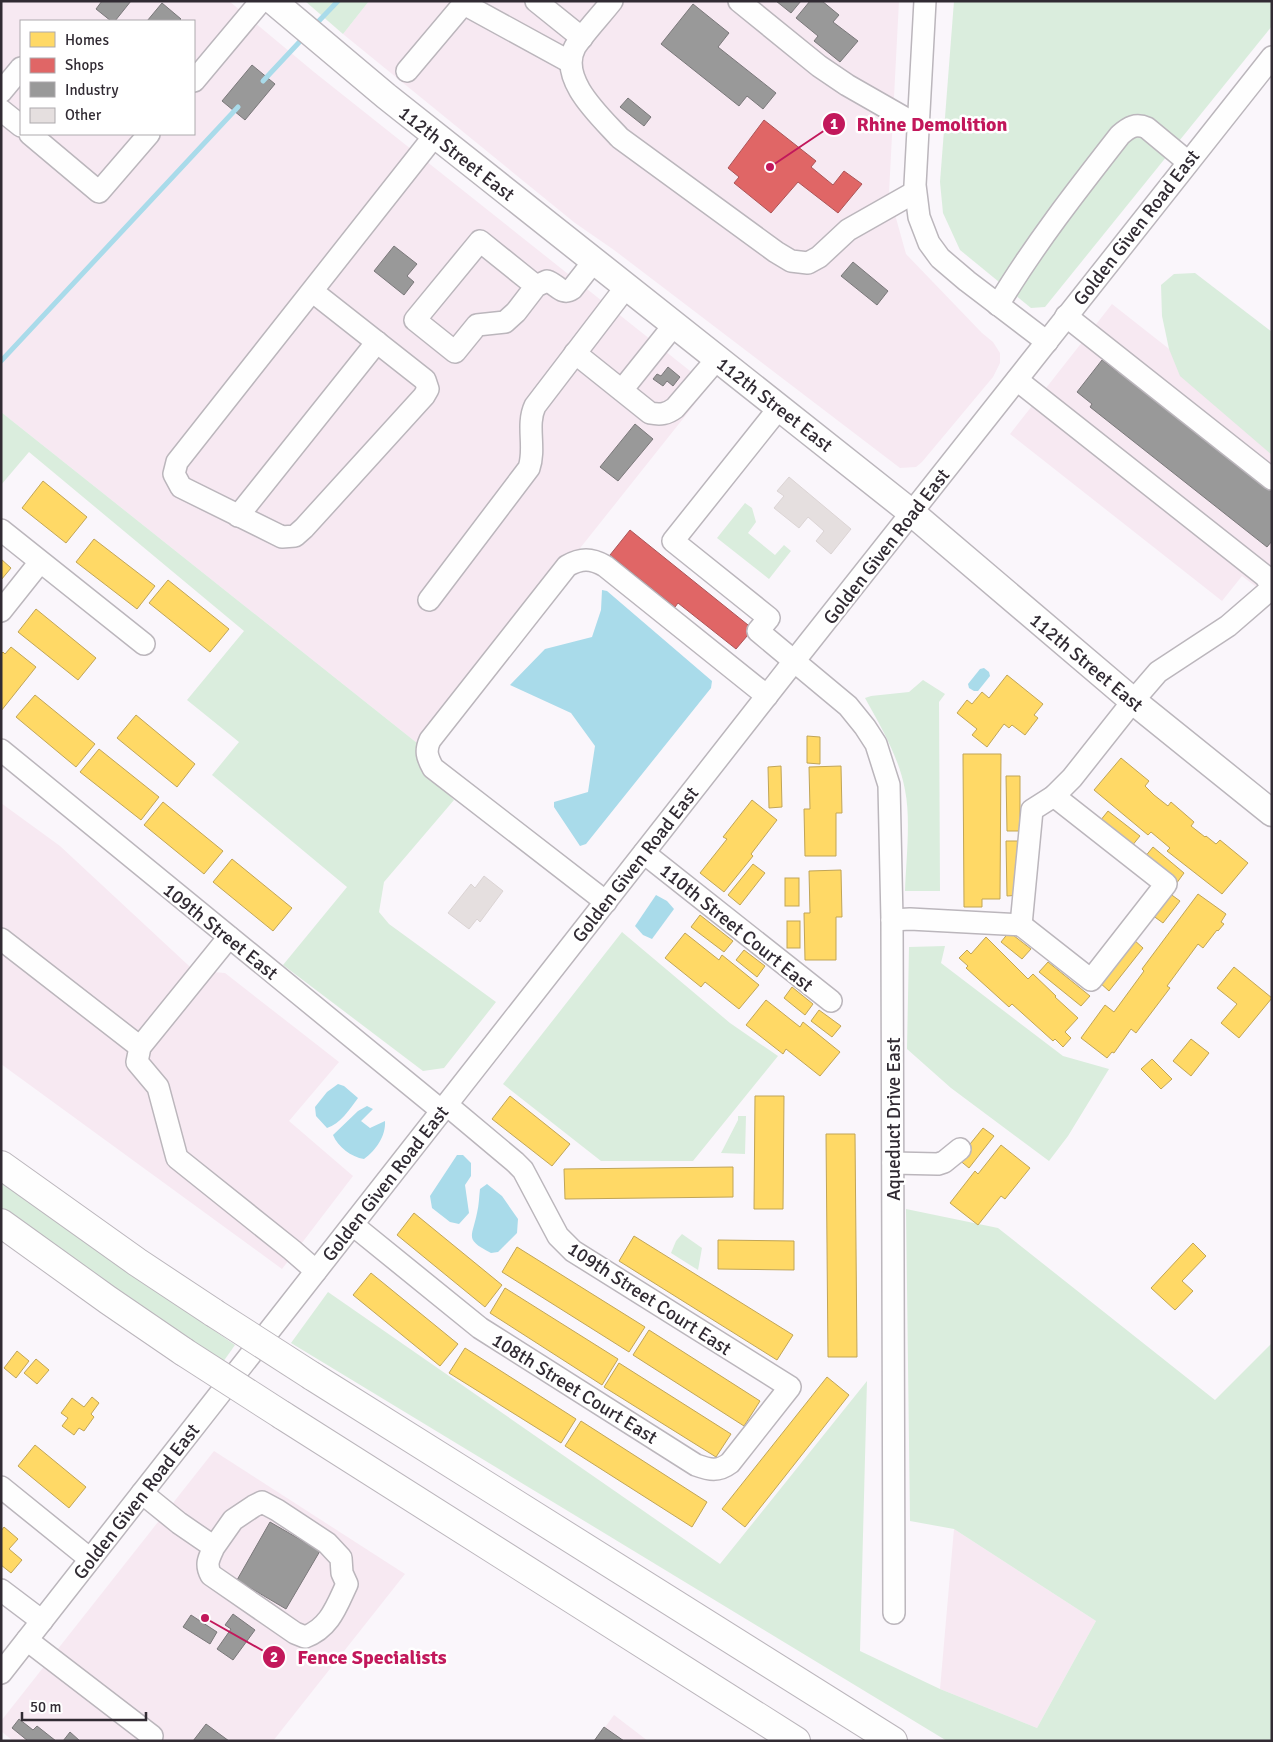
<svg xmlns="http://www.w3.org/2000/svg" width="1273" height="1742" viewBox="0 0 1273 1742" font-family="Signika,sans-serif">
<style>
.industrial{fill:#f7e9f2;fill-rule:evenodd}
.green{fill:#daeddd}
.water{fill:#a9dbea}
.homes{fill:#ffd966;stroke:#c1a557}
.shops{fill:#e06666;stroke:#ac5457}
.industry{fill:#999;stroke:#7a787a}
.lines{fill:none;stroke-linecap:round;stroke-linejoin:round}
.stream{stroke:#a9dbea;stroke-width:5}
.building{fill:#e5dfdf;stroke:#dbd4d4}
.minor-casing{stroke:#bbb6bc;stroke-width:24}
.major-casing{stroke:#bbb6bc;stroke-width:29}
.highway-casing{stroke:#bbb6bc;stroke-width:30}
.minor{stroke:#fefefe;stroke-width:21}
.major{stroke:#fefefe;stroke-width:26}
.highway{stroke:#fefefe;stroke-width:28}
.highway-bridge-casing{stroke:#bbb6bc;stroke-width:30;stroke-linecap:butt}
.highway-bridge{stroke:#fefefe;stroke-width:28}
.labels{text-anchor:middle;stroke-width:5;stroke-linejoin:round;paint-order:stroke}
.street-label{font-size:19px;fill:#312b33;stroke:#fff}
.leader{fill:none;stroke:#c2185b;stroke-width:2}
.callout-dot{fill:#c2185b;stroke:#fff;stroke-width:2}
.mark-label{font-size:15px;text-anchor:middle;font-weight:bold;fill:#fff}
.callout-label{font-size:20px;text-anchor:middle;font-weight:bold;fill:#c2185b;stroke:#fff;stroke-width:5;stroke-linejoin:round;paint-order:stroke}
</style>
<rect width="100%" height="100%" fill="#faf6fb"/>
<g class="industrial">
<path d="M1 1H229L314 72 709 386 422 747 1 412ZM21 21H194V134H21Z"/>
<path d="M369 1H899L889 193 906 254 982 333 993 342 1000 353V363L993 377 922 462 916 467 900 468 614 250 575 223 343 34Z"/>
<path d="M1112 304 1272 430V591L1268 596 1242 576 1222 601 1010 434Z"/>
<path d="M1 803 60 846 202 978 213 972 225 973 339 1062 289 1121 353 1176 282 1269 1 1064Z"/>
<path d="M214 1451 405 1574 273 1741H13L1 1731V1721Z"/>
<path d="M954 1529 1096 1621 1037 1728 940 1689Z"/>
<path d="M614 1715 648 1741H595Z"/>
</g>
<g class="green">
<path d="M305 1H369L343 34Z"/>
<path d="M954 1H1272V26L1045 307 1031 308 960 250 943 213 940 182Z"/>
<path d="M1195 273 1272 332V455L1180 376 1169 349 1162 316 1161 285 1174 274Z"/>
<path d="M1 412 422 747 423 768 454 800 384 882 379 912 389 924 496 1002 444 1068 423 1071 283 965 347 887 212 775 239 742 187 700 244 631 29 452 1 485Z"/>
<path d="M745 503 752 508 756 522 748 533 775 555 784 545 791 551 769 579 717 538Z"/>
<path d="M923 680 945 694 939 702 940 891H905C906 861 911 819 905 790 899 757 881 727 865 698L871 696 909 692Z"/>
<path d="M622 932 730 1023 778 1056 693 1161H601L503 1084Z"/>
<path d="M945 946 941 963 1063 1056 1109 1069 1068 1136 1049 1161 951 1088 907 1049 909 947Z"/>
<path d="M738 1116H746L745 1154 721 1153 738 1120Z"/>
<path d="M1 1182 235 1345 223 1362 107 1284 1 1207Z"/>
<path d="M906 1209 998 1228 1215 1400 1272 1343V1741H947L291 1343 328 1292 720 1564 867 1381 860 1651 940 1689 1037 1728 1096 1621 954 1529 910 1521Z"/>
<path d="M682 1234 702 1248 698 1270 671 1253 676 1241Z"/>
</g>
<g class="water">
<path d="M602 590 607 591 712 681 711 688 586 844 580 846 554 807V802L588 792 595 746 571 713 510 685 545 649 592 637 601 610Z"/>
<path d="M984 668 989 672 990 676 978 691H974L969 688 968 684 980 669Z"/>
<path d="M656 895 667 901 674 909 652 939 643 935 635 926Z"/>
<path d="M338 1084 344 1086 358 1098C350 1109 340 1124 327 1128L316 1116 315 1107 327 1092Z"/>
<path d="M367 1106 373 1109 361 1121 370 1128 385 1121C386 1136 376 1150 364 1159 351 1157 338 1147 333 1135L358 1111Z"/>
<path d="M457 1155H463L471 1163V1176L465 1185 469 1213 459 1224 450 1222 432 1208 430 1196Z"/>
<path d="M487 1184 502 1196 518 1219 517 1233 498 1252 491 1253C464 1239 472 1238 477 1213 479 1205 479 1197 480 1189Z"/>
</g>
<g class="homes">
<path d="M43 481 87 517 66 543 22 508Z"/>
<path d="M94 539 155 586 137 609 76 562Z"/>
<path d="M1 559 11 568 1 580Z"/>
<path d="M168 580 229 629 210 652 149 603Z"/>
<path d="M36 609 96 658 78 680 18 632Z"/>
<path d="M11 647 36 667 1 711V654L3 652 5 654Z"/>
<path d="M1007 675 1043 704 1034 715 1038 718 1025 735 1012 725 1009 728 1004 724 987 747 972 735 977 729 957 713 967 700 972 704 982 692 989 698Z"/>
<path d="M35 695 95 744 76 767 16 717Z"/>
<path d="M136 715 195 764 177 787 117 738Z"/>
<path d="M807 736 820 737V764L807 763Z"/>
<path d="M99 749 159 797 141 820 80 772Z"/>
<path d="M963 754H1001L1000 899H982V907H964Z"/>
<path d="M1121 758 1149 781 1145 786 1154 795 1168 806 1171 802 1194 822 1191 826 1205 837 1206 836 1216 844 1220 840 1248 863 1222 894 1167 851 1170 848 1151 832 1148 835 1094 790Z"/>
<path d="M781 766 782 807 769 808 768 767Z"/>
<path d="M841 766 842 813H836V856H805L804 809H810L809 767Z"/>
<path d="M1006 776H1020V831H1007Z"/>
<path d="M752 800 777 820 751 854 753 856 724 892 700 873 727 839 723 837Z"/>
<path d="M163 802 223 851 204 874 144 825Z"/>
<path d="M1108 811 1140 836 1131 847 1100 821Z"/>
<path d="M1006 841H1020L1021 895 1007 896Z"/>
<path d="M1153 847 1184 873 1176 884 1144 858Z"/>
<path d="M232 859 292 908 273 931 213 882Z"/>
<path d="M753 864 765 873 740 905 728 895Z"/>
<path d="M841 870 842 917H836V960H805L804 913H810L809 871Z"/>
<rect x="785" y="878" width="14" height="28"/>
<path d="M1169 893 1180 901 1163 923 1152 915Z"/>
<path d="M1198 894 1226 914 1221 922 1224 924 1218 931 1217 930 1203 948 1198 944 1167 986 1170 988 1136 1033 1131 1029 1114 1053 1112 1052 1107 1058 1081 1038 1105 1005 1114 1012 1144 971 1142 969Z"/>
<path d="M700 915 733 941 724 952 691 927Z"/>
<rect x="787" y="921" width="13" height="27"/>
<path d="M1009 932 1031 949 1022 959 1001 942Z"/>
<path d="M685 933 719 960 722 955 759 985 739 1009 705 982 701 987 665 958Z"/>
<path d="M986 937 1028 979 1033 974 1056 996 1055 997 1078 1018 1065 1032 1071 1038 1063 1047 1055 1039 1053 1041 1012 1004 1009 1007 966 968 968 966 959 958 967 950 971 954Z"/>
<path d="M1133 939 1143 948 1109 991 1099 982Z"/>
<path d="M744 950 765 966 757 977 736 960Z"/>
<path d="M1048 962 1090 996 1081 1006 1039 972Z"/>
<path d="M1234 967 1272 998 1239 1038 1221 1023 1237 1004 1217 988Z"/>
<path d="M792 987 813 1004 805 1015 784 998Z"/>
<path d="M766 1000 800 1027 803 1022 840 1052 820 1076 786 1049 783 1054 746 1025Z"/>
<path d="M819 1010 841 1026 832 1037 811 1021Z"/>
<path d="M1191 1039 1209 1053 1191 1076 1173 1061Z"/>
<path d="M1152 1059 1172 1079 1161 1089 1141 1069Z"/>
<path d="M510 1096 570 1144 552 1166 492 1119Z"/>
<path d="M755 1096H784L783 1209H754Z"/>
<path d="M983 1128 994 1136 969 1168 958 1159Z"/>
<path d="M826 1134H855L857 1357H828Z"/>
<path d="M1001 1145 1030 1168 1005 1199 1001 1196 978 1225 950 1203 975 1171 978 1174Z"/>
<path d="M733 1167V1197L565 1199 564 1169Z"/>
<path d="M414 1213 502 1285 485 1307 397 1235Z"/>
<path d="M634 1236 793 1335 777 1360 619 1261Z"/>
<path d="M718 1240 794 1241V1270L718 1269Z"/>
<path d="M1193 1243 1206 1256 1182 1281 1193 1291 1175 1310 1151 1288Z"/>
<path d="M517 1247 645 1327 629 1352 502 1272Z"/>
<path d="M371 1273 458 1344 440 1366 353 1295Z"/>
<path d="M505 1288 618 1359 602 1385 490 1313Z"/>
<path d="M649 1330 760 1401 744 1426 633 1355Z"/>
<path d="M465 1348 576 1419 561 1443 449 1373Z"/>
<path d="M17 1351 29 1361 16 1378 4 1368Z"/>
<path d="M36 1359 49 1370 37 1384 24 1373Z"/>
<path d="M619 1363 731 1434 716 1457 604 1387Z"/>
<path d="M827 1377 849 1395 745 1527 722 1509Z"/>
<path d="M92 1397 99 1403 91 1414 94 1417 84 1431 79 1428 74 1435 62 1426 68 1418 61 1413 72 1398 84 1407Z"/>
<path d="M581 1421 707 1502 692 1527 565 1446Z"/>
<path d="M35 1445 86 1487 69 1508 18 1466Z"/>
<path d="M4 1527 18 1539 9 1549 22 1560 11 1573 1 1565V1531Z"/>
</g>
<g class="shops">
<path d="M764 120 816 161 811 167 833 185 844 171 862 184 838 213 798 182 771 213 734 183 739 177 728 168Z"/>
<path d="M630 530 753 629 736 649 678 603 675 607 610 555Z"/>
</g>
<g class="industry">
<path d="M102 1H131L115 21H111L96 9Z"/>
<path d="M776 1H801L791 13Z"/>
<path d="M810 1H822L839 15 833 22 858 41 840 62 814 41 818 36 796 18Z"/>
<path d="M162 3 181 19 179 21H147Z"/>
<path d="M693 4 729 33 718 47 776 93 763 109 747 96 739 106 661 44Z"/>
<path d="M252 65 275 84 245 120 222 101Z"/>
<path d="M628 98 651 117 644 126 620 107Z"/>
<path d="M394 246 417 264 407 276 414 282 404 295 374 271Z"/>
<path d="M853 262 888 291 877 305 841 276Z"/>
<path d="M1102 360 1118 372 1119 370 1272 492V541L1267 547 1090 407 1092 404 1077 392Z"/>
<path d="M668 367 680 377 673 386 667 381 663 386 653 379 657 374 661 376Z"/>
<path d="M635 424 653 439 618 481 600 467Z"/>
<path d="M270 1522 320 1551 286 1609 237 1580Z"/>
<path d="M233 1614 255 1630 233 1660 217 1649 231 1629 225 1625Z"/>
<path d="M191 1615 217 1632 210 1644 183 1627Z"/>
<path d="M19 1719 33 1730 37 1726 56 1741H28L12 1728Z"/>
<path d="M206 1724 229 1741H193Z"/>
<path d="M604 1727 624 1741H594Z"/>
<path d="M70 1732 80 1741H63Z"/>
</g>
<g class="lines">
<g class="stream">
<path d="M314 26 338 1"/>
<path d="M263 81 305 36"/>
<path d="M1 361 238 107"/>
</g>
</g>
<g class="building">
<path d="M789 477 851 529 831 554 816 541 824 531 808 517 799 528 774 508 784 496 777 491Z"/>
<path d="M484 876 503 891 480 922 477 919 469 929 448 913 471 884 475 888Z"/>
</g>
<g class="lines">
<defs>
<g id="minor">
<path d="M536 1 582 38"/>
<path d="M612 1C602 14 583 34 575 47 558 79 600 116 620 138L776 252 791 261 808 263 819 257 848 230 915 192"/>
<path d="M739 1 819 66 847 85 917 125"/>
<path d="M925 1 915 185 919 217 929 243 940 258 967 281 1047 342"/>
<path d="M464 4 570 62"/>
<path d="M407 71 466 1"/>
<path d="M194 81 261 1"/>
<path d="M1 92 21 68"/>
<path d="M1 110 21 126"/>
<path d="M30 134 99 192 149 134"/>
<path d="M536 286 480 241 415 320 455 352 477 325 505 322 516 312 536 286 547 281C557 284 562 296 572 289L594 261"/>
<path d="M312 291 425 380 428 389 424 396 304 528 295 536 282 537 181 487 174 474 177 462 435 135"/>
<path d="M998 305C1034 245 1077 190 1120 135 1129 127 1136 123 1147 128L1188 162"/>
<path d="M1066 316 1272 479"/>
<path d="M575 353 650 413C661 415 667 414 675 408L717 359"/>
<path d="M1017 380 1265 576 1272 586"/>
<path d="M622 390 674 325"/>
<path d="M779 408 673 541 769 618 758 631 848 706 865 727 876 744 889 785 892 920 894 1613"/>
<path d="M238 516 377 342"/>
<path d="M1 530 144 644"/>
<path d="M429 600 529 468C536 448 526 425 535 406L626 287"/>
<path d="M1 611 40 562"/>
<path d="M1 750 442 1111"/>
<path d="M644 853 831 1001"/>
<path d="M606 902 433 768C427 757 425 751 430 740L567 566C581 558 591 558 605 566L767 696"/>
<path d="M892 920 910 919 1021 925"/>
<path d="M1021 925 1032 810 1054 796 1072 778 1133 701 1158 672 1228 626 1272 588"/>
<path d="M1021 925 1091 980 1166 884 1054 796"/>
<path d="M229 937 140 1047 137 1062 158 1087 177 1158 292 1250 316 1271"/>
<path d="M1 939 140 1047"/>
<path d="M893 1163 938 1164 944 1162 960 1149"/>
<path d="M353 1225 480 1328 696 1465C710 1470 718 1472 730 1463L790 1387 573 1251 558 1236 523 1170 515 1162 447 1105"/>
<path d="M1 1487 90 1559"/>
<path d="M142 1493 179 1523 214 1547C209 1558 205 1564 211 1575L295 1633 305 1637C330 1628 337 1605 347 1584L342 1573 341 1558 327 1543 277 1510 262 1502 254 1506 233 1520 214 1547"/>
<path d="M1 1590 42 1621"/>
<path d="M27 1640 152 1736"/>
<path d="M1 1673 795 660 1272 57"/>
</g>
<path id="major" d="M273 1 386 96 912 513 1133 701 1272 813"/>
<g id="highway">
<path d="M1 1165 137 1262 214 1313"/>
<path d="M1 1223 108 1300 184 1352"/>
<path d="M312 1376 893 1741"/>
<path d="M282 1415 796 1741"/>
</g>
</defs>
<use href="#minor" class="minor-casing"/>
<use href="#major" class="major-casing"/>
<use href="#highway" class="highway-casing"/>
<use href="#minor" class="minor"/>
<use href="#major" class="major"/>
<use href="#highway" class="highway"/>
<defs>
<g id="highway-bridge">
<path d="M214 1313 312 1376"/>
<path d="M184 1352 282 1415"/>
</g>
</defs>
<use href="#highway-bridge" class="highway-bridge-casing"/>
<use href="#highway-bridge" class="highway-bridge"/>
</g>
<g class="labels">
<g class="street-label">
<text transform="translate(457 153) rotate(38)" y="7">112th Street East</text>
<text transform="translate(1136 227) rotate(-52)" y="7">Golden Given Road East</text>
<text transform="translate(775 404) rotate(38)" y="7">112th Street East</text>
<text transform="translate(886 546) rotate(-52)" y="7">Golden Given Road East</text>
<text transform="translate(1087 662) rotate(40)" y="7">112th Street East</text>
<text transform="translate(635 864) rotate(-52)" y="7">Golden Given Road East</text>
<text transform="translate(737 927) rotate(39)" y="7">110th Street Court East</text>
<text transform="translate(221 931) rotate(39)" y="7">109th Street East</text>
<text transform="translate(893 1119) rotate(-90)" y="7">Aqueduct Drive East</text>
<text transform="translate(385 1183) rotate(-52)" y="7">Golden Given Road East</text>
<text transform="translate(650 1298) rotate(33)" y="7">109th Street Court East</text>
<text transform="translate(575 1388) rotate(32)" y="7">108th Street Court East</text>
<text transform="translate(136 1501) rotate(-52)" y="7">Golden Given Road East</text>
</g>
</g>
<path class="leader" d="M770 167L834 124M205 1618L274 1657"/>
<g class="callout-dot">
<circle cx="770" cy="167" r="5"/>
<circle cx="205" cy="1618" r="5"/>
<circle cx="834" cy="124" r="12"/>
<circle cx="274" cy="1657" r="12"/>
</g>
<g class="mark-label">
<text x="834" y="129">1</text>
<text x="274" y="1662">2</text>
</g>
<g class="callout-label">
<text x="932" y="131">Rhine Demolition</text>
<text x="372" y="1664">Fence Specialists</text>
</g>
<rect width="1273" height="1742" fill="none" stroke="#312b33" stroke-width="5"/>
<rect x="20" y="20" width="175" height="115" fill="#ffffff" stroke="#adaaad"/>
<rect x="30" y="32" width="25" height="15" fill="#ffd966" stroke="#adaaad"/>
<text x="65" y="45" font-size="15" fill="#312b33">Homes</text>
<rect x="30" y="58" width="25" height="15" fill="#e06666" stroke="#adaaad"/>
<text x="65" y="70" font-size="15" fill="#312b33">Shops</text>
<rect x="30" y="82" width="25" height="15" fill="#999999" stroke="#adaaad"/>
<text x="65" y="95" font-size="15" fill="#312b33">Industry</text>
<rect x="30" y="108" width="25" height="15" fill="#e5dfdf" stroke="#adaaad"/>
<text x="65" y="120" font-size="15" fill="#312b33">Other</text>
<path d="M22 1712v8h124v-8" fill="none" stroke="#312b33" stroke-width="2.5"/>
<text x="30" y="1712" font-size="15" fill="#312b33" stroke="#ffffff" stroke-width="4" paint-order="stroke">50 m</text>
</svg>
